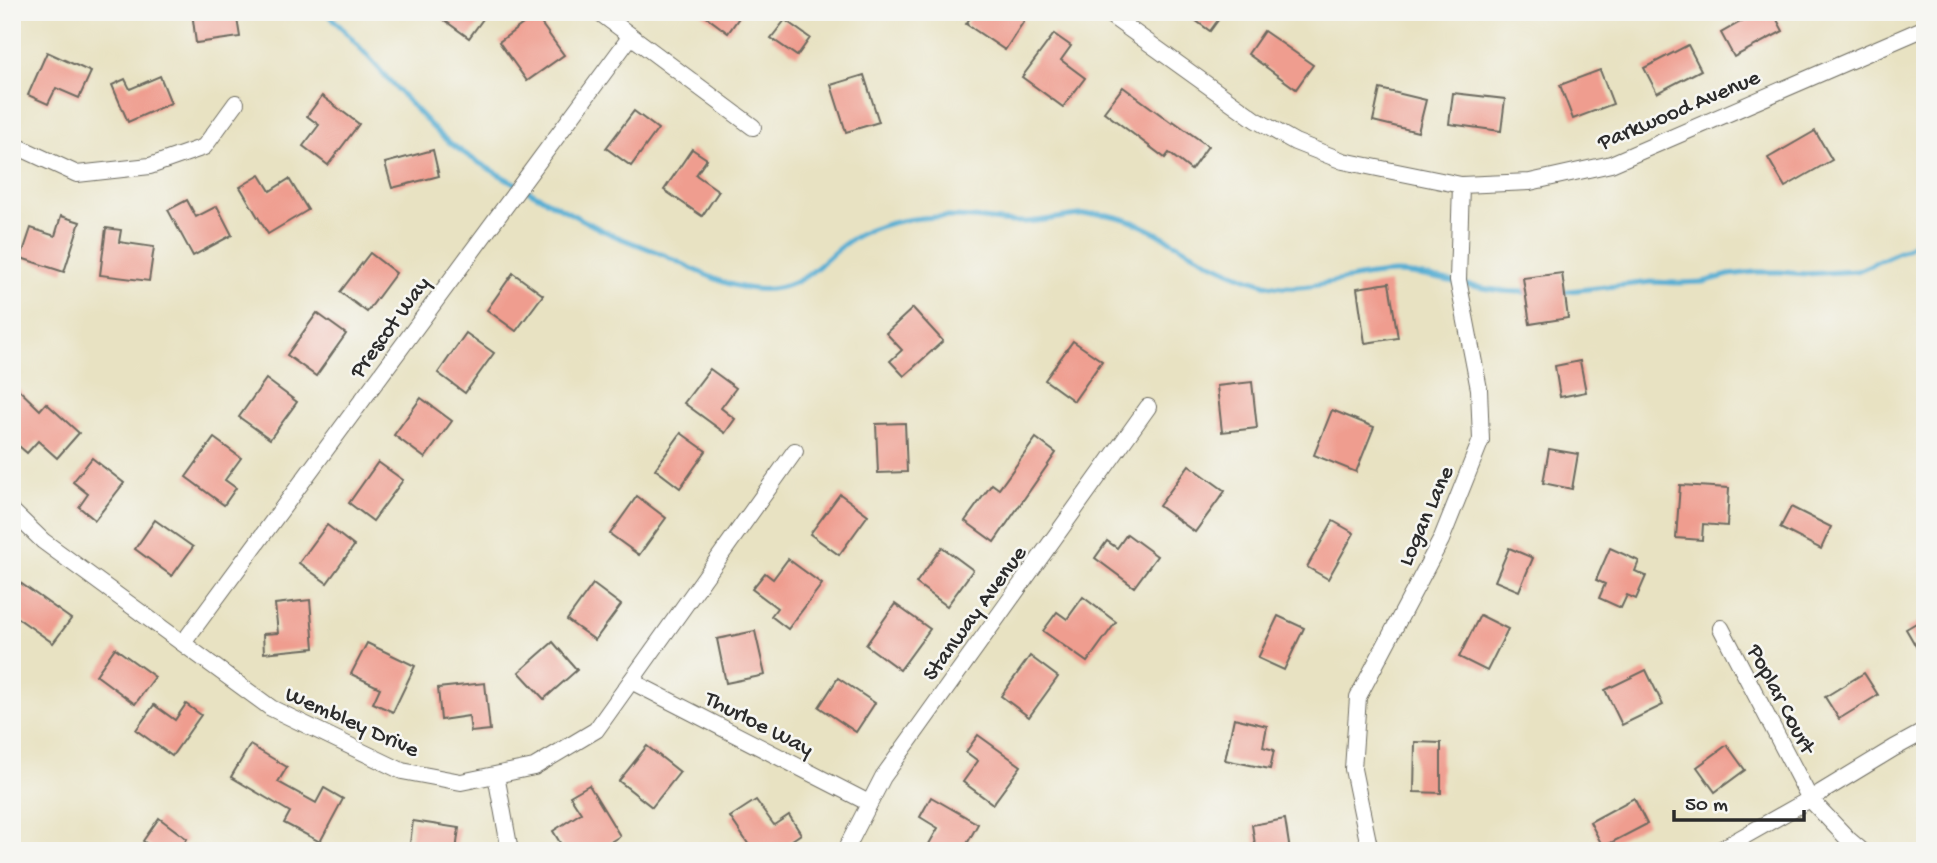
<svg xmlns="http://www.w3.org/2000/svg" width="1937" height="863" viewBox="0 0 1937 863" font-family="'Gochi Hand',sans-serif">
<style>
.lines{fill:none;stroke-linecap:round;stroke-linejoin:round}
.stream{stroke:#56aed3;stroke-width:5}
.building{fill:#ef9d8f}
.minor-casing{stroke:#6d6b60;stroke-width:18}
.minor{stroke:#fff;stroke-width:16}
.labels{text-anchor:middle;stroke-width:5;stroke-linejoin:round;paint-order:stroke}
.street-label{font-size:23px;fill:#2b2b2b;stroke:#f6f6f2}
</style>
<rect width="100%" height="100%" fill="#f6f6f2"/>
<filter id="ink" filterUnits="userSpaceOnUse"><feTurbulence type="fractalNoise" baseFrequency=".0143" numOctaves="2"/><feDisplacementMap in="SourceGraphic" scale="14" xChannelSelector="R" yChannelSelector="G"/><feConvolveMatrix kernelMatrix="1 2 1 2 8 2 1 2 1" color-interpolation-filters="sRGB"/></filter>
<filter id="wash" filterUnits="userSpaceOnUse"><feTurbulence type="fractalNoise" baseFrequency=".00686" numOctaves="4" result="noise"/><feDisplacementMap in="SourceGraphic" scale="28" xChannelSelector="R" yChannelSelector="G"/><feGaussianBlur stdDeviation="1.57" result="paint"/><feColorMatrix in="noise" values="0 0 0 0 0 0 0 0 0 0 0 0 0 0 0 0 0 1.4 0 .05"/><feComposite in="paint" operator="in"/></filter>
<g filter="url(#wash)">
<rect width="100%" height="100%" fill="#e8e2c2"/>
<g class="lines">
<g class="stream">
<path d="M326 12C358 43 386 78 417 111 426 120 435 131 445 139 475 163 509 180 542 198 562 209 582 220 602 230 622 240 643 246 664 255 697 270 733 293 771 289 813 285 828 249 861 234 895 217 935 215 972 218 990 219 1007 223 1026 222 1050 221 1074 213 1099 214 1132 216 1163 237 1191 252 1214 265 1240 277 1265 284 1305 296 1354 272 1397 273 1430 274 1463 286 1496 290 1507 292 1518 292 1529 292"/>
<path d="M1560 292 1652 282 1678 283 1703 282 1729 275 1755 272H1780L1806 274 1857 271 1906 249 1925 236"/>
</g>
</g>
<g id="blocks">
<g class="building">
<path d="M192 12H236L240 37 196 43Z"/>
<path d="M433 12H488L469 38Z"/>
<path d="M700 12H743L728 33Z"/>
<path d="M974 12H1011L1024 21 1005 50 966 24Z"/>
<path d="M1184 12H1224L1210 31Z"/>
<path d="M1758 12H1773L1783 31 1734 57 1721 33Z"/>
<path d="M535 15 564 55 527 81 499 42Z"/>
<path d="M785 20 810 38 797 56 771 38Z"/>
<path d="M1264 31 1313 65 1296 89 1248 54Z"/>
<path d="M1054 34 1071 46 1061 60 1085 78 1063 107 1022 77Z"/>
<path d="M1688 45 1701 70 1657 93 1644 68Z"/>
<path d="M47 52 91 72 79 98 56 88 48 104 28 95Z"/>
<path d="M1600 70 1613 104 1573 119 1560 85Z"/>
<path d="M864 75 879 122 846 132 831 85Z"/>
<path d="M160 76 171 103 128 122 112 85 125 79 130 89Z"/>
<path d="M1123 87 1172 123 1173 121 1208 146 1191 170 1169 153 1165 158 1104 112Z"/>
<path d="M1380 89 1426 100 1418 132 1373 121Z"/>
<path d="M1453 93 1505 99 1501 131 1449 124Z"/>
<path d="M322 96 359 124 328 165 303 146 319 125 307 116Z"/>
<path d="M634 111 658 129 631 166 606 148Z"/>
<path d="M1815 131 1832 160 1785 187 1768 158Z"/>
<path d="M692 149 707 159 696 175 719 191 702 216 664 190Z"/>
<path d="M433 150 439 176 392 188 385 163Z"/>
<path d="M260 175 270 191 289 179 308 210 268 234 240 187Z"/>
<path d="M187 200 196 217 217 206 232 235 193 256 168 210Z"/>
<path d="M61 216 80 222 64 272 21 258 31 228 55 236Z"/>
<path d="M106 228 121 230 119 242 154 247 149 281 100 275Z"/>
<path d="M370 253 396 273 367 312 340 292Z"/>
<path d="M513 273 543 295 516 331 487 310Z"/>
<path d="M1562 273 1568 318 1530 324 1523 278Z"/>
<path d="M1389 283 1398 338 1365 343 1357 288Z"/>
<path d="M913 308 943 341 904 376 890 361 902 350 886 333Z"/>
<path d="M317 313 346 334 316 376 287 355Z"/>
<path d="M466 333 494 353 465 393 438 373Z"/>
<path d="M1073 341 1102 361 1074 401 1045 380Z"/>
<path d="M1580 361 1586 392 1560 397 1555 366Z"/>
<path d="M710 369 736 388 721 408 735 419 725 433 684 403Z"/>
<path d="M266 379 297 402 270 439 239 417Z"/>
<path d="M1252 382 1257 428 1222 432 1217 386Z"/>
<path d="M12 383 40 410 46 403 79 433 57 458 38 441 27 453 12 440Z"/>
<path d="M421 398 452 421 425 458 394 435Z"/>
<path d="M1332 410 1374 427 1356 472 1314 455Z"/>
<path d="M905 423 907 472 878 473 876 424Z"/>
<path d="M681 433 706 451 680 488 655 469Z"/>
<path d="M214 438 241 458 225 480 236 488 224 505 186 477Z"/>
<path d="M1036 438 1056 453 994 542 965 521 992 484 999 489Z"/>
<path d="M1549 449 1578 454 1572 489 1543 483Z"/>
<path d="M92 458 124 483 95 520 79 507 88 494 73 482Z"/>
<path d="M378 462 403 480 373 521 349 503Z"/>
<path d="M1189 465 1225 491 1195 532 1159 506Z"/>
<path d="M1680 485 1729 488 1727 526 1703 524 1702 540 1676 538Z"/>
<path d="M840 494 868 515 839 555 810 534Z"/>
<path d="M637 496 666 518 639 555 610 534Z"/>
<path d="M1791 507 1831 527 1821 549 1780 528Z"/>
<path d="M155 520 193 547 172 576 135 549Z"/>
<path d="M1333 521 1354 533 1328 579 1307 567Z"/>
<path d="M327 525 354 546 327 583 299 563Z"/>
<path d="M1127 534 1157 556 1134 587 1095 558 1107 541 1117 548Z"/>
<path d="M942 547 973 570 947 606 916 583Z"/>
<path d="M1509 548 1533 558 1519 591 1495 581Z"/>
<path d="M1610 548 1639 561 1635 571 1646 576 1636 599 1627 595 1621 608 1599 598 1605 584 1596 580Z"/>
<path d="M788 559 822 584 788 629 771 616 777 608 752 589 765 573 773 579Z"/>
<path d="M12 577 71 619 53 643 12 614Z"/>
<path d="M593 584 621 605 595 640 567 620Z"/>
<path d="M1083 597 1116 622 1087 662 1043 631 1057 612 1067 619Z"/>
<path d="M310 600 314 648 264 653 263 634 278 633 275 604Z"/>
<path d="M895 604 930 629 900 670 866 645Z"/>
<path d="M1480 615 1508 629 1487 671 1459 657Z"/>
<path d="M1278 616 1304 628 1284 670 1258 658Z"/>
<path d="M1925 618V662L1906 629Z"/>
<path d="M755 631 765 675 726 683 717 639Z"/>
<path d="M553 642 577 670 544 699 519 672Z"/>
<path d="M367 643 415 666 393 712 373 703 380 688 351 674Z"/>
<path d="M115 648 155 677 135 704 96 675Z"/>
<path d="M1030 656 1058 677 1029 717 1001 696Z"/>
<path d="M1646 670 1663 705 1622 725 1605 690Z"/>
<path d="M1864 673 1878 695 1839 719 1825 697Z"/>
<path d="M838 678 875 703 856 732 819 707Z"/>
<path d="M485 683 490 730 471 732 469 716 441 720 438 688Z"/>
<path d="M186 704 201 715 172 756 136 730 154 705 175 720Z"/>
<path d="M1234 718 1267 726 1263 747 1274 750 1270 769 1225 760Z"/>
<path d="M978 735 1021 766 993 804 963 782 978 761 966 752Z"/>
<path d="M1415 742 1441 743V793L1414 792Z"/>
<path d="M250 745 287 767 278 782 316 803 324 788 343 799 320 842 284 823 290 812 231 777Z"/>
<path d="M1727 745 1745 770 1715 792 1697 767Z"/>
<path d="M647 746 680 772 652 807 619 781Z"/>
<path d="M589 785 620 836 596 851H565L553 831 581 813 570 796Z"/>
<path d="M931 797 978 824 963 851H925L938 828 920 817Z"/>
<path d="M1634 798 1647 824 1603 847 1590 822Z"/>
<path d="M756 800 774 825 789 815 801 834 776 851H753L730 817Z"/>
<path d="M159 818 187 839 178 851H157L143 841Z"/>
<path d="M1285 819 1290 851H1256L1252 825Z"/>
<path d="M413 821 459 828 456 851H409Z"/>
</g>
</g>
</g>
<g filter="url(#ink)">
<use href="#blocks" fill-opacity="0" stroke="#6d6b60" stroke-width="2"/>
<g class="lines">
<defs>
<g id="minor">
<path d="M599 12 753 127"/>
<path d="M1106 12 1256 120 1295 142 1343 161 1461 185 1530 182 1611 164 1925 28"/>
<path d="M12 144 77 174 150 166 204 147 236 103"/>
<path d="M12 511 43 541 271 708 402 771 461 782 534 767 596 730 795 451"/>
<path d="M1721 628 1810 799 1848 839 1862 851"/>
<path d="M183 643 631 36"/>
<path d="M631 681 869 803"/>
<path d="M496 775 510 851"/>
<path d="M845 851 883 777 1148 407"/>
<path d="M1370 851 1353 769 1358 697 1441 540 1481 440 1479 389 1458 280 1461 185"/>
<path d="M1718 851 1810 799 1894 748 1925 731"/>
</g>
</defs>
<use href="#minor" class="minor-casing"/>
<use href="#minor" class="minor"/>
</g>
</g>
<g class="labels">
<g class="street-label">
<text transform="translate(1678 108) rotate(-23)" y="8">Parkwood Avenue</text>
<text transform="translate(388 326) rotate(-54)" y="8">Prescot Way</text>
<text transform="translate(1424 515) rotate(-66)" y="8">Logan Lane</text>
<text transform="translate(973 612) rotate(-54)" y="8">Stanway Avenue</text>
<text transform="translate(1783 698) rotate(62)" y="8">Poplar Court</text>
<text transform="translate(353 720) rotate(24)" y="8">Wembley Drive</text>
<text transform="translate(760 722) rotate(27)" y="8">Thurloe Way</text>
</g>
</g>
<rect width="1937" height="863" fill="none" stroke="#f6f6f2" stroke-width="42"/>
<path d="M1674 810v10h130v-10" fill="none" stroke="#2b2b2b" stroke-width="3.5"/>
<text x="1685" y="810" font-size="21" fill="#2b2b2b" stroke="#f6f6f2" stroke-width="5" paint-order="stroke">50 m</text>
</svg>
